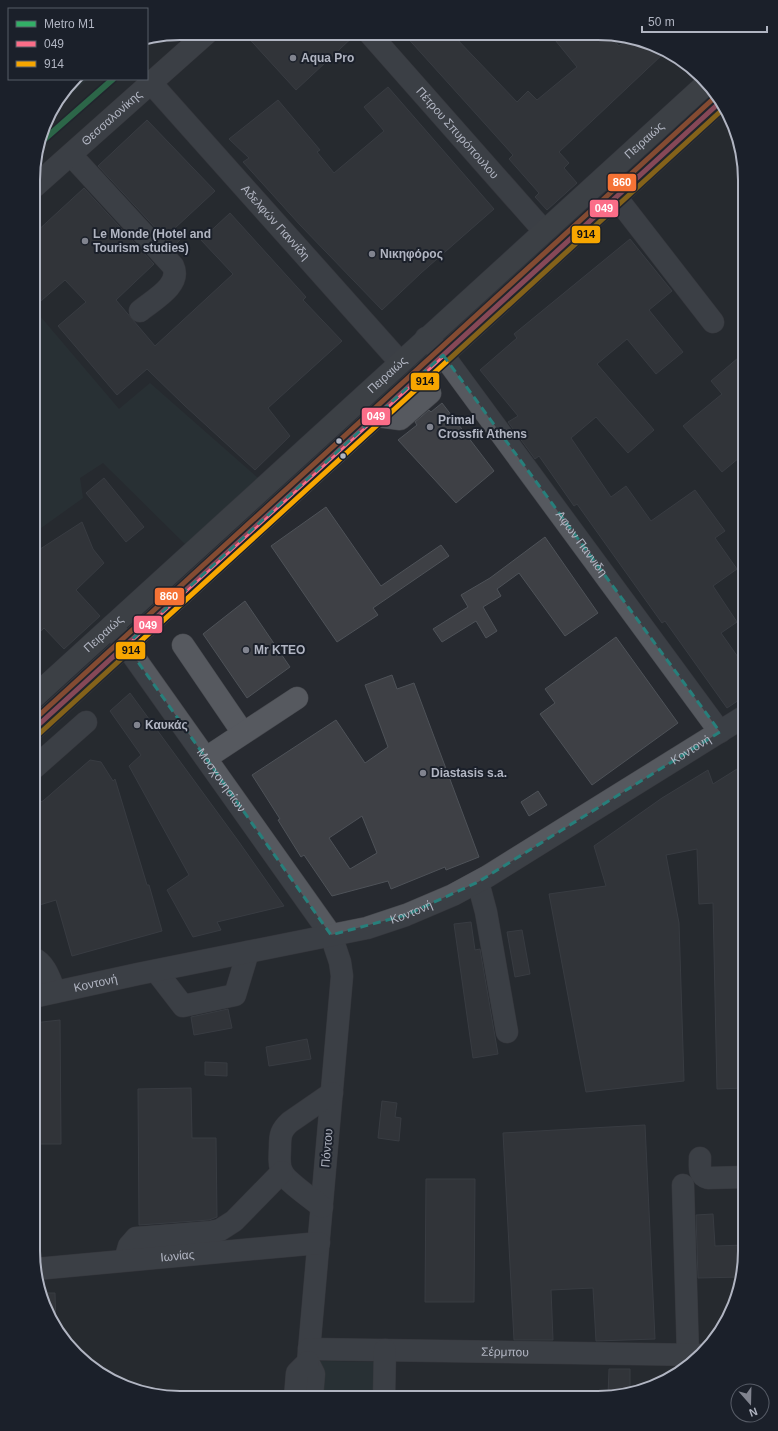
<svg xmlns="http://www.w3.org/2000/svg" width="778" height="1431" viewBox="0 0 778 1431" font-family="Helvetica,sans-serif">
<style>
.green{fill:#2b393a}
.building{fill:#3e4045;stroke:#4e5258;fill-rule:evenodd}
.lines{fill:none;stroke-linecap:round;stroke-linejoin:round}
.minor-casing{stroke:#44464b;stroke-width:23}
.major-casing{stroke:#44474d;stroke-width:23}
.minor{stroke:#56595f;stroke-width:22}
.major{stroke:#585b61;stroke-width:22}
.bus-1-casing{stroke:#1b202a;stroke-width:8}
.bus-2-casing{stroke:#1b202a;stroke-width:8}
.bus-3-casing{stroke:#1b202a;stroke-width:8}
.bus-1{stroke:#fb6d88;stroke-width:5}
.bus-2{stroke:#f7a600;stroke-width:5}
.bus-3{stroke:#f57335;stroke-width:5}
.metro-1-casing{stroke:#1b202a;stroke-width:9}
.metro-1{stroke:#33af67;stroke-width:6}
.marked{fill:none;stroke:#277f7b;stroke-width:3;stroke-dasharray:8 5;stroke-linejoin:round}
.poi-dot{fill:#81848f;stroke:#1b202a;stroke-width:1.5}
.bus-dot{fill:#b1b5c2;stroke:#1b202a;stroke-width:1.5}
.labels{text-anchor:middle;stroke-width:4;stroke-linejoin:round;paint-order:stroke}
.poi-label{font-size:12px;font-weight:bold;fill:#b1b5c2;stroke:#1b202a;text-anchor:start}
.street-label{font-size:12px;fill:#b1b5c2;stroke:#1b202a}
.rim{fill:none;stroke:#b1b5c2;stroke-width:2}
.line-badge{stroke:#1b202a;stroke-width:1.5}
.badge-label{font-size:11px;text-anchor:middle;font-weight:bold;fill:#fff}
.pale-badge-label{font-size:11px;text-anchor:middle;font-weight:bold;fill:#111}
</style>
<rect width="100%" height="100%" fill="#272a30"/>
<g class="green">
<path d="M76 79H88L48 116V115Z"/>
<path d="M40 316 119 409 150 383 258 478 186 545 103 463 80 478 83 498 34 533V321Z"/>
<path d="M321 1361 378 1362 377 1397H317Z"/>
</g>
<g class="building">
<path d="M244 33 302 34H356L296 90Z"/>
<path d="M404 34 453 35 517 102 528 91 537 100 577 67 551 35 610 36 619 46 630 37 663 54 559 152 569 163 564 168 577 183 547 210 535 197 539 193 509 159 513 155Z"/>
<path d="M388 87 494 209 421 273 382 310 300 225 243 162 249 158 229 139 278 100 320 150 317 152 334 173 384 131 364 107Z"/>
<path d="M147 120 215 191 175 228 183 237 173 247 98 166Z"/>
<path d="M84 188 154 264 116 300 155 346 233 274 201 240 230 213 306 297 303 300 342 341 268 408 290 436 255 470 184 405 147 369 117 395 58 326 86 302 65 280 34 307V234Z"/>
<path d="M630 239 672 291 649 310 683 352 656 374 627 339 597 364 654 430 628 453 596 417 571 438 611 497 626 486 651 521 695 490 725 531 715 538 737 569 713 586 737 622 721 633 745 667V696L727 708 665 621 662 623 577 504 574 506 539 456 535 459 508 422 518 416 480 370 517 338 514 334Z"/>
<path d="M745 352V453L722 472 683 426 722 394 711 381Z"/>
<path d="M442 403 494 471 456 503 398 440 417 425 415 422 429 410 431 412Z"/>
<path d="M104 478 144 527 126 542 86 493Z"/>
<path d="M326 507 381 586 441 545 449 556 373 608 378 615 337 642 271 546Z"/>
<path d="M82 522 93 549 104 563 76 590 100 616 64 649 44 628 34 638V553Z"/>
<path d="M545 537 598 613 565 636 519 573 497 589 501 596 483 607 497 631 486 638 476 621 442 642 433 629 468 607 461 595 490 578Z"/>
<path d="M245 601 290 667 247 698 203 634Z"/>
<path d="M616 637 678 723 592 785 540 714 555 703 545 689Z"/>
<path d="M392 675 397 689 414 683 479 857 446 870 445 867 391 889 388 881 332 896 304 855 301 857 278 820 280 819 252 775 336 720 365 763 388 747 365 685ZM362 816 377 853 350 869 329 838Z"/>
<path d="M130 693 239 842 284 906 217 922 221 930 193 937 167 890 189 875 129 766 141 755 110 711Z"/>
<path d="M90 760 101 762 113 781 115 779 147 885H149L162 931 72 956 56 900 33 907 34 804 43 801Z"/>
<path d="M745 764V1088L717 1089 713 903 699 904 697 849 666 855 679 923 684 1081 586 1092 549 894 606 886 594 846 662 798 708 770 713 784Z"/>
<path d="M538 791 547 805 529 816 521 802Z"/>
<path d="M471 922 475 950 480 949 498 1054 473 1058 454 924Z"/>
<path d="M522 930 530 974 515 977 507 932Z"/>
<path d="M228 1009 232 1028 194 1035 191 1017Z"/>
<path d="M60 1020 61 1144H33V1023Z"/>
<path d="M307 1039 311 1059 269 1066 266 1047Z"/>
<path d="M205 1062 227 1063V1076L205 1075Z"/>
<path d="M191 1088 192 1138H216L217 1217 209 1220 139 1225 138 1089Z"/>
<path d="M382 1101 397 1103 395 1117 401 1118 399 1141 378 1138Z"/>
<path d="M645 1125 655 1339 596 1341 593 1288 551 1290 553 1340H514L503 1133Z"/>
<path d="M426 1179H475L474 1302H425Z"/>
<path d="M713 1214 715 1246 745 1245V1261L741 1277 698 1278 696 1215Z"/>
<path d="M40 1293H55L56 1329 41 1299Z"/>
<path d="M609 1369H630V1393L608 1396Z"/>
</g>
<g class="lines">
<defs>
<g id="minor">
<path id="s1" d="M370 34 544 231"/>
<path id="s2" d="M151 83 400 362"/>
<path d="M71 155 173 266C182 285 153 300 140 311"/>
<path id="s3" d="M34 187 207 33"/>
<path d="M616 197 713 322"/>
<path id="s4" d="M426 338 443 355 720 732"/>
<path d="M377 416 400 419 430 393 423 373"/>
<path id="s5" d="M112 626 331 935 340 962 342 976 308 1362 314 1374 312 1397"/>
<path d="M183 645 243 733"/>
<path d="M206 758 297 698"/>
<path d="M34 768 86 722"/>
<path d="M478 882 486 912 507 1032"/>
<path d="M33 958C46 964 50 980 55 992"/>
<path d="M156 971 183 1006 235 995 248 952"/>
<path id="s6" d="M33 997 138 974 367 928 406 915 453 895 488 876 745 716"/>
<path d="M700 1158C700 1167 698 1175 708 1178L745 1177"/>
<path d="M683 1185 688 1355"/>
<path d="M322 1207C312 1199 286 1181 282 1172 278 1164 280 1154 280 1147 280 1135 281 1130 290 1122L332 1093"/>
<path d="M125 1260 129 1246 136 1238 211 1232 220 1230 234 1221 282 1172"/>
<path id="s7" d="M36 1269 319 1243"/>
<path id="s8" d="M309 1349 701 1355"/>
<path d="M295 1397 297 1373 308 1362"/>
<path d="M384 1397 385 1350"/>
</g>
<g id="major">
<path id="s9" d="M34 697 705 85"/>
<path d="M34 729 718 104"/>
</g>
</defs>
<use href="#minor" class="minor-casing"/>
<use href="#major" class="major-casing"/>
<use href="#minor" class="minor"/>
<use href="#major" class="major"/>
<defs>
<path id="bus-1" d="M34 729 718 104"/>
<path id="bus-2" d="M39 734 722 110"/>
<path id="bus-3" d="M34 720 713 99"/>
</defs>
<use href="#bus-1" class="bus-1-casing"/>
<use href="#bus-2" class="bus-2-casing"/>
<use href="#bus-3" class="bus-3-casing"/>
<use href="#bus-1" class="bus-1"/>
<use href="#bus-2" class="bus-2"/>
<use href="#bus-3" class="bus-3"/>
<defs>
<path id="metro-1" d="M39 144 113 79"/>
</defs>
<use href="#metro-1" class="metro-1-casing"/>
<use href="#metro-1" class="metro-1"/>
</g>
<path d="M0 0H778V1431H0ZM443 355 720 732 478 882 406 915 331 935 126 645Z" fill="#272a30" fill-opacity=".55" fill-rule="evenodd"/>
<path class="marked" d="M443 355 720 732 478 882 406 915 331 935 126 645Z"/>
<g class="poi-dot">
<circle cx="293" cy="58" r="4"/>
<circle cx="85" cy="241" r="4"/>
<circle cx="372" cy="254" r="4"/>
<circle cx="430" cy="427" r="4"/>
<circle cx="246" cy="650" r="4"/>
<circle cx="137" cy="725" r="4"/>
<circle cx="423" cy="773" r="4"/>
</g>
<g class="bus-dot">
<circle cx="339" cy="441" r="3.5"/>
<circle cx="343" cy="456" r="3.5"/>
</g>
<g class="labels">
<g class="poi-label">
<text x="301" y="62">Aqua Pro</text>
<text x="93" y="238">Le Monde (Hotel and<tspan x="93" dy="14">Tourism studies)</tspan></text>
<text x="380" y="258">Νικηφόρος</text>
<text x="438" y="424">Primal<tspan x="438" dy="14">Crossfit Athens</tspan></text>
<text x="254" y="654">Mr KTEO</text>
<text x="145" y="729">Καυκάς</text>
<text x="431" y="777">Diastasis s.a.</text>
</g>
<g class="street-label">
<text dy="4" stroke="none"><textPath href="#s3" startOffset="104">Θεσσαλονίκης</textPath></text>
<text dy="4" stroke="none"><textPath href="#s1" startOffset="132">Πέτρου Σπυρόπουλου</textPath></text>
<text dy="4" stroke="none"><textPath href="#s9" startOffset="826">Πειραιώς</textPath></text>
<text dy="4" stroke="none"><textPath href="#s2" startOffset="187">Αδελφών Γιαννίδη</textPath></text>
<text dy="4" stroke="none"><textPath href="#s9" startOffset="478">Πειραιώς</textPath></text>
<text dy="4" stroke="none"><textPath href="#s4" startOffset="258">Αφων Παννιδη</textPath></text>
<text dy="4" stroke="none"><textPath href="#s9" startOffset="94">Πειραιώς</textPath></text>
<text dy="4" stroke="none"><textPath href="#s6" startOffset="712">Κοντονή</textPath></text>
<text dy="4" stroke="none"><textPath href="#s5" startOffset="189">Μοσχονησίων</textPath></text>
<text dy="4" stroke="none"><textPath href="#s6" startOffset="388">Κοντονή</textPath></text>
<text dy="4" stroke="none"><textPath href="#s6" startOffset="64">Κοντονή</textPath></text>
<text transform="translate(327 1148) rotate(-85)" y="4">Πόντου</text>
<text dy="4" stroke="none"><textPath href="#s7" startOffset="142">Ιωνίας</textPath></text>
<text dy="4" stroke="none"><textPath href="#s8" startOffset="196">Σέρμπου</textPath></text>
</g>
</g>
<path d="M0 0H778V1431H0ZM180 40H598A140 140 0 0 1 738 180V1251A140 140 0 0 1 598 1391H180A140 140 0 0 1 40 1251V180A140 140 0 0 1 180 40Z" fill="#1b202a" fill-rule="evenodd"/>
<path class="rim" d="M180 40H598A140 140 0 0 1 738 180V1251A140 140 0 0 1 598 1391H180A140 140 0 0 1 40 1251V180A140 140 0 0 1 180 40Z"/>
<g class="line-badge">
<rect x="607" y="173" width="30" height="19" rx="4" fill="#f57335"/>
<rect x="589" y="199" width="30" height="19" rx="4" fill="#fb6d88"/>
<rect x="571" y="225" width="30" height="19" rx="4" fill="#f7a600"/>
<rect x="410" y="372" width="30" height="19" rx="4" fill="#f7a600"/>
<rect x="361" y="407" width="30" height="19" rx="4" fill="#fb6d88"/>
<rect x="154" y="587" width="31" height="19" rx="4" fill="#f57335"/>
<rect x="133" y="615" width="30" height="19" rx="4" fill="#fb6d88"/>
<rect x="115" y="641" width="31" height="19" rx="4" fill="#f7a600"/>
</g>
<g class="badge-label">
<text x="622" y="186">860</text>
<text x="604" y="212">049</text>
<text x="376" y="420">049</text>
<text x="169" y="600">860</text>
<text x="148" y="629">049</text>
</g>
<g class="pale-badge-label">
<text x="586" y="238">914</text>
<text x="425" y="385">914</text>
<text x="131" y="654">914</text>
</g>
<rect x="8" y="8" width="140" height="72" fill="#1b202a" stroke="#575c67"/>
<rect x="16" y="21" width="20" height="6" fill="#33af67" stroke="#575c67"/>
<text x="44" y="28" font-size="12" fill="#b1b5c2">Metro Μ1</text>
<rect x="16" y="41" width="20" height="6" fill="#fb6d88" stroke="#575c67"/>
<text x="44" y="48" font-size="12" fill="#b1b5c2">049</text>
<rect x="16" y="61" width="20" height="6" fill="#f7a600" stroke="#575c67"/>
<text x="44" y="68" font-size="12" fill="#b1b5c2">914</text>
<g transform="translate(750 1403) rotate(160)"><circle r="19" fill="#1b202a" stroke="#575c67"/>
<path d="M0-3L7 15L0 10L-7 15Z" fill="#81848f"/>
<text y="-6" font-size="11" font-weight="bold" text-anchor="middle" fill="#b1b5c2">N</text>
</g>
<path d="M642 26v6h125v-6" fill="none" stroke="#b1b5c2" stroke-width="2"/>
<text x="648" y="26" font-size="12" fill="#b1b5c2" stroke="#1b202a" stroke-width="3" paint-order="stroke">50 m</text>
</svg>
